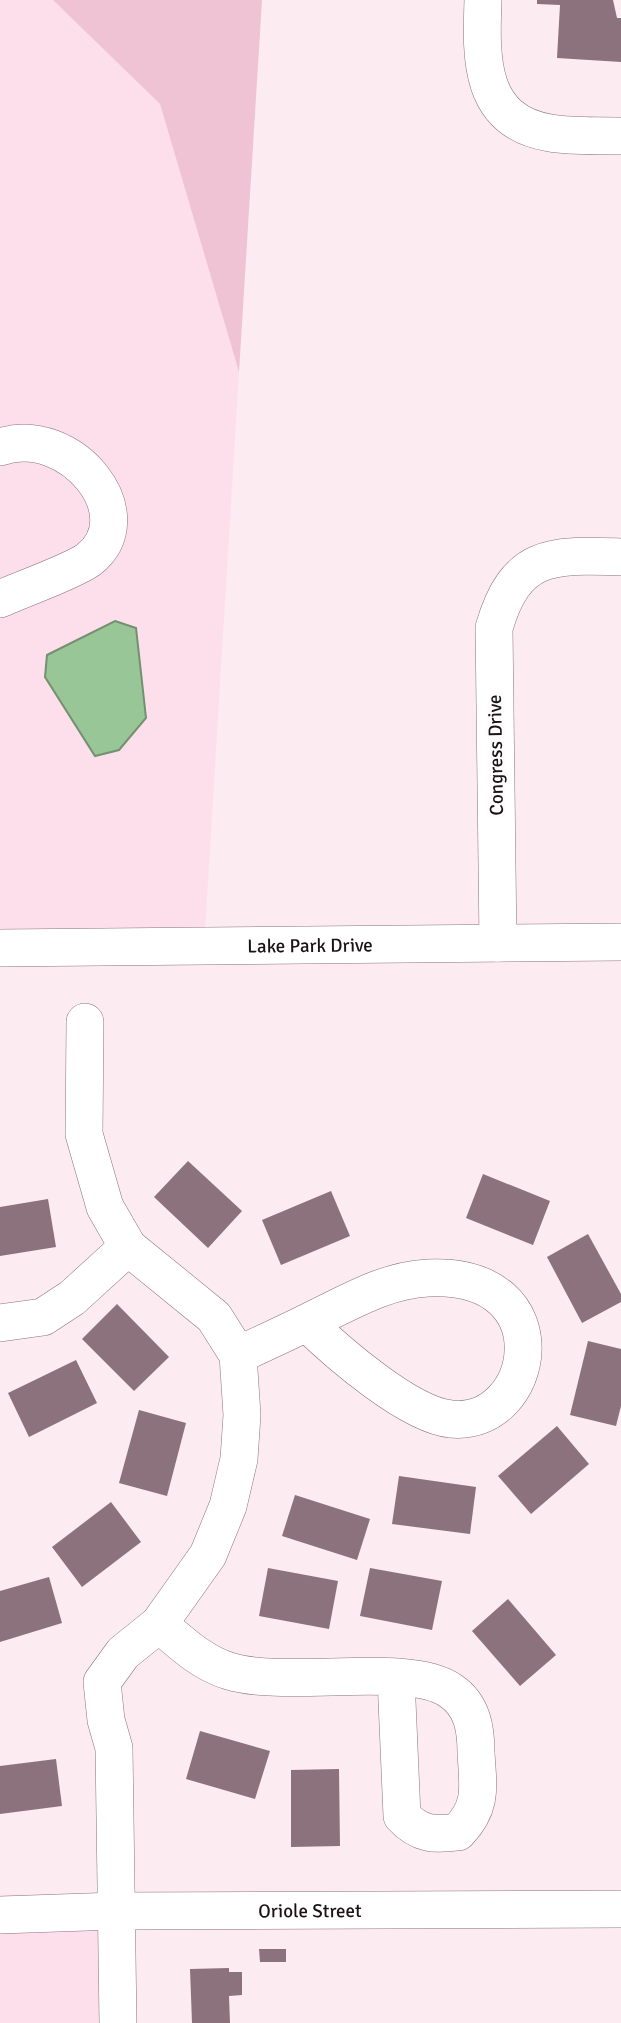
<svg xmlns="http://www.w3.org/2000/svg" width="621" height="2023" viewBox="0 0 621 2023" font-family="Signika,sans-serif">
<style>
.built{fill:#fcdfea}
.green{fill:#efc3d4}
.water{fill:#98c697;stroke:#739070;stroke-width:2}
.building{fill:#8b727c}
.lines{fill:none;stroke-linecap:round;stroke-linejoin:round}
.minor-casing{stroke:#8c737c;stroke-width:38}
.minor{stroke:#fff;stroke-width:37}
.labels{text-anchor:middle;stroke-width:7;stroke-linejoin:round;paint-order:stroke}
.street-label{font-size:19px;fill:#1c1216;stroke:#fdfdfd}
</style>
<rect width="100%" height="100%" fill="#fcebf1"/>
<g class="built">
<path d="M0 0H53L160 104 239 372 205 930 0 932Z"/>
<path d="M97 1894 101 2023H0V1895Z"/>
</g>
<path class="green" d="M53 0H262L239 372 160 104Z"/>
<path class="water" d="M115 621 136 628 146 718 119 750 95 756 45 677 47 655Z"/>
<g class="building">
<path d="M537 0H613L617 18H621V62L557 58 560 5 537 4Z"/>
<path d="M188 1161 242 1211 208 1248 154 1197Z"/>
<path d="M483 1174 550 1201 533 1245 466 1218Z"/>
<path d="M331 1191 350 1236 281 1265 262 1220Z"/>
<path d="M48 1199 56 1247 0 1256V1207Z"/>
<path d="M588 1234 621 1294V1302L582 1323 547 1257Z"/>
<path d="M117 1304 169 1357 134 1391 82 1339Z"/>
<path d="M588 1341 621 1349V1406L616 1426 570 1415Z"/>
<path d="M76 1360 97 1403 29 1437 8 1393Z"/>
<path d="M139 1410 186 1423 167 1496 119 1483Z"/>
<path d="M557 1426 589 1464 531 1514 498 1476Z"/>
<path d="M399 1476 476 1487 470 1534 392 1524Z"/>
<path d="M295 1495 370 1519 357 1560 282 1536Z"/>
<path d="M111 1502 141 1542 82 1587 52 1547Z"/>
<path d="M268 1568 338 1581 329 1629 259 1616Z"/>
<path d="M370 1568 442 1581 432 1630 360 1616Z"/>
<path d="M49 1577 62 1623 0 1642V1591Z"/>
<path d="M508 1599 556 1655 520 1686 472 1631Z"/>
<path d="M200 1731 270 1751 255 1799 186 1779Z"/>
<path d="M56 1759 62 1806 0 1814V1766Z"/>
<path d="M339 1769 340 1846 291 1847V1770Z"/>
<path d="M259 1949H286V1962H260Z"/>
<path d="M229 1968V1972H242V1995L229 1996 230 2023H192L190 1969Z"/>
</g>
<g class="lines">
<defs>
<g id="minor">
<path d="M483 0C481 57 478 121 550 133 573 137 598 135 621 136"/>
<path d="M0 447C71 423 146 516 88 560 71 572 22 589 0 599"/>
<path d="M498 943 494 628C516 552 552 555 621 557"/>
<path id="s1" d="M0 948 621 942"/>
<path d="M85 1022 84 1134 105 1207 128 1247 214 1317 238 1355 242 1415 239 1459 228 1506 208 1555 159 1624"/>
<path d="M0 1323 43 1317 72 1298 128 1247"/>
<path d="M238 1355C262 1344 286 1333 310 1321 348 1303 385 1280 428 1278 566 1272 536 1428 451 1419 409 1415 337 1352 307 1323"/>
<path id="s2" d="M0 1915 116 1911 621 1909"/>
<path d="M118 2023 114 1748 106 1720 102 1682 123 1653 159 1624C180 1642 202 1663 229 1671 287 1689 409 1661 451 1691 473 1706 476 1730 476 1753 478 1787 483 1806 458 1832 434 1835 420 1835 402 1816L396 1678"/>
</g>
</defs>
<use href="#minor" class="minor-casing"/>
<use href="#minor" class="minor"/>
</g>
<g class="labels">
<g class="street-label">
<text transform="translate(495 755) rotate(-91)" y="7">Congress Drive</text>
<text dy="7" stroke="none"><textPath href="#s1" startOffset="310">Lake Park Drive</textPath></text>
<text dy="7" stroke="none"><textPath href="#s2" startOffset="310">Oriole Street</textPath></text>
</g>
</g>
</svg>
